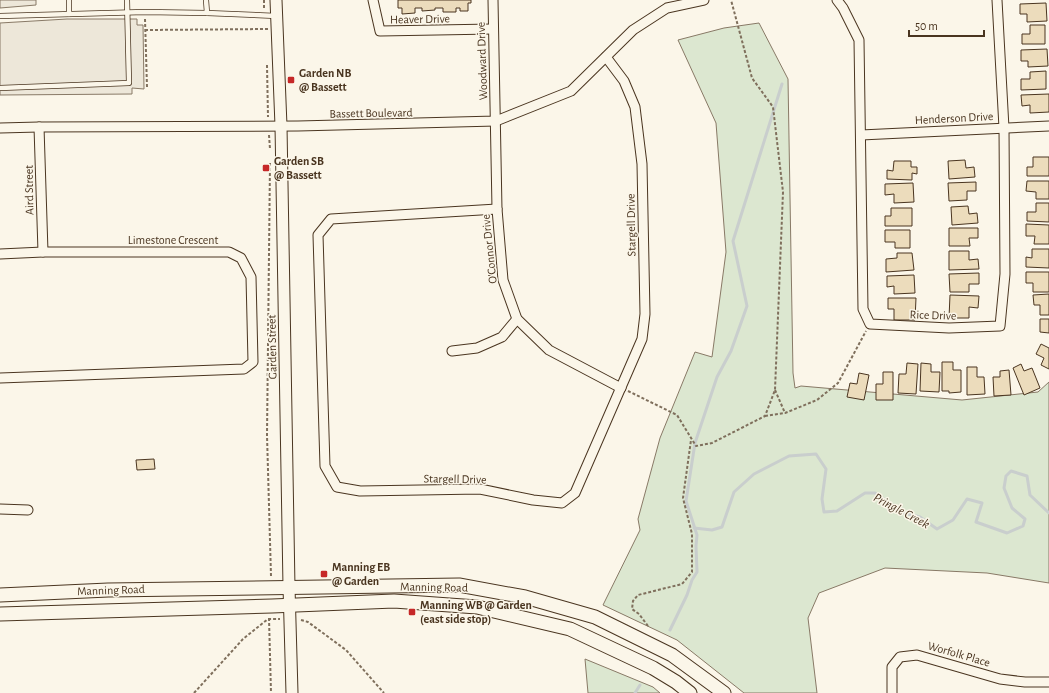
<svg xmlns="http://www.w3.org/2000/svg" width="1049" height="693" viewBox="0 0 1049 693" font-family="'Alegreya Sans',sans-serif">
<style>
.green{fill:#dce7d0;stroke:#887966}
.parking{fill:#ede7d9;stroke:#887966}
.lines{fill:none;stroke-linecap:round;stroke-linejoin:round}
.stream{stroke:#c9cecd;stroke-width:3}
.building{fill:#ecdcbc;stroke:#4a3520}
.service-casing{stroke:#4a3520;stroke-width:6}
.minor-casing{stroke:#4a3520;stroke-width:11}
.tertiary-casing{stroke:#4a3520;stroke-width:13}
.secondary-casing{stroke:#4a3520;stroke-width:15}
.path{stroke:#7f6f5c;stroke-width:2;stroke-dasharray:3 2;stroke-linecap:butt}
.service{stroke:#fbf6e9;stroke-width:4.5}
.minor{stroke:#fbf6e9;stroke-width:9}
.tertiary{stroke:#fbf6e9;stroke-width:11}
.secondary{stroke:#fbf6e9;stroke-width:13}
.poi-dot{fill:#c62828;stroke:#fbf6e9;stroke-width:1.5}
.labels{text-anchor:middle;stroke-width:3;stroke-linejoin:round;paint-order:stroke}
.street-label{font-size:12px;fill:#4a3520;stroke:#fbf6e9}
.poi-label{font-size:12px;font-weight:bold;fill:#4a3520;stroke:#fbf6e9;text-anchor:start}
.water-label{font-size:13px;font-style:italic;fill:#4a3520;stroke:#fbf6e9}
</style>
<rect width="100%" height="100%" fill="#fbf6e9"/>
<g class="green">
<path d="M759 23 788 79 793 373 795 388 801 386 962 400 1038 392 1049 382V583L987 573 885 568 819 593 808 618 817 693H744L677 640 603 605 640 530 638 519 660 438 695 352 712 357 726 252 716 123 678 40 724 28Z"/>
<path d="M585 659 653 687 660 693H588Z"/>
</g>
<g class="parking">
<path d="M0 0H36V5L0 8Z"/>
<path d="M67 19H137V25H143L144 89 132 88V94L0 95V23Z"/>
</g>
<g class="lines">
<g class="stream">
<path d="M694 528 712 530 722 527 734 492 754 474 789 456 816 454 826 469 822 499 824 512 837 511 865 493H875L904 513 920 517 937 529 953 520 967 499 982 503 976 522 1007 533 1023 526 1025 519 1012 508 1004 488 1006 476 1011 471 1027 476 1030 495 1049 513"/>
<path d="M670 630 687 595 692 580 697 572 696 546 697 535 686 501 695 443 717 377 731 351 747 306 733 241 782 84"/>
<path d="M635 693 640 685"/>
</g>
</g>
<g class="building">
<path d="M398 0H471V3H468V11H460V8H456V12H443V8H435V10L422 11V8H415V13L402 14V8H398Z"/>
<path d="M1046 3 1047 21 1027 22V14H1020V4Z"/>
<path d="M1030 25H1045V44H1022V34H1030Z"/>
<path d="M1047 49 1048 66 1028 67V61H1021V50Z"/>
<path d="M1046 71V89L1021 90V79H1030V72Z"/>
<path d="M1049 94V112L1030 113V105L1022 106 1021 95Z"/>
<path d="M1033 157H1049V176H1027V167H1033Z"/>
<path d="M965 160 966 168 974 167 975 177 949 179 948 161Z"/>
<path d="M894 161H911V167H917V174L912 173V180L887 179V170L893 171Z"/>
<path d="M1027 181H1049V199H1036V192L1026 191Z"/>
<path d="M976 182V191H967V200L949 201 948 183Z"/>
<path d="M913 183 914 202 894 203V194L885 195V184Z"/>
<path d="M1036 203H1049V222L1027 221V212H1036Z"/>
<path d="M968 206 969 214 977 213 978 223 952 225 951 207Z"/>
<path d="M891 208H912V226H885V216H891Z"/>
<path d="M1026 224 1049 225V244H1034L1035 236H1026Z"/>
<path d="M949 228H978V238H969L970 246H949Z"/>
<path d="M885 230H910V248H895V242H885Z"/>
<path d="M1032 249H1049V268L1026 267V257L1032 258Z"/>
<path d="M949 251H969V260L978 259 979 269 949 270Z"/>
<path d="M897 253H912L914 270 886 272V259L897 258Z"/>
<path d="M1026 272H1049V292H1033V283H1026Z"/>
<path d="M979 273V284H969V292H950L949 274Z"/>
<path d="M914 275 915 293 894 294V286L887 287V276Z"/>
<path d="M1049 294V315H1040V305H1034L1033 295Z"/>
<path d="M950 295 979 296 978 308 969 307V318H949Z"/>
<path d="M888 298H916L915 320H894V309H888Z"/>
<path d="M1040 319H1049V333L1040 332Z"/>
<path d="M1041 344 1049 348V369L1041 365 1044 358 1036 354Z"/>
<path d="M942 362H953V370H961V392L949 393V391H942Z"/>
<path d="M907 363 918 364 916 394 898 393 899 374H906Z"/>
<path d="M921 363 931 364V372H940L939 392 920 391Z"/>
<path d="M1021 364 1024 371 1032 368 1040 388 1024 395 1013 368Z"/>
<path d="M967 367H977V377H984L985 394 967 395Z"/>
<path d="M1009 370 1011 395 994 396 993 377H1000V371Z"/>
<path d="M883 372H893V400H876V384H883Z"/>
<path d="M859 373 869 375 864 400 847 397 850 383 857 384Z"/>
<path d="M154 459 155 469 137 470 136 460Z"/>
</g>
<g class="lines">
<defs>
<g id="service">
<path d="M69 0V14"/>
<path d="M206 0 207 13"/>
<path d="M0 16 145 12 207 13 277 16"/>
<path d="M0 88 129 83 127 0"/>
</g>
<g id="minor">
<path d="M373 0 380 31 493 29"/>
<path d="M493 0 497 209 503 280 517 319 549 350 621 388"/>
<path d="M837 0 843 8 859 40 863 309 870 324 949 328 1000 326 1005 274 1004 128 997 0"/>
<path d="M39 127 43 252"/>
<path d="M0 128 39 127 298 126 496 121 571 91 633 30 667 8 704 0"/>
<path d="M861 135 1049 126"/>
<path d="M497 209 331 219 318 235 325 466 337 487 360 491 480 489 533 500 562 503 575 493 642 339 645 314 642 164 635 107 624 81 606 57"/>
<path d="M0 254 43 252H229L241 258 251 277 253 362 244 369 0 378"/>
<path d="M452 351 477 348 502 337 517 319"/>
<path d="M0 509 28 510"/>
<path d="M892 693V667L900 657 917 655 1000 679 1025 682H1049"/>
</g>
<path id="tertiary" d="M276 0 281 126 289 587 292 693"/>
<g id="secondary">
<path d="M0 595 108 590 459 585 525 597 595 617 672 655 724 693"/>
<path d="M0 614 272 606 394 601 477 607 570 629 653 668 676 682 690 693"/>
</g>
</defs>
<use href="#service" class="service-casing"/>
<use href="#minor" class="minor-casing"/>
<use href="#tertiary" class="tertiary-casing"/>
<use href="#secondary" class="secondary-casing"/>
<g class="path">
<path d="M264 0V9"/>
<path d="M145 19 147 87"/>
<path d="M145 30 268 29"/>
<path d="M267 65 268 117"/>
<path d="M269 135 270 149"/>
<path d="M270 163 267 435 271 576"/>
<path d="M775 390 785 413"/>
<path d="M628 391 677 415 696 446 712 443 765 416 775 390 783 192 773 107 752 78 731 0"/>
<path d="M765 416 785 413 817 400 838 383 866 331"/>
<path d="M269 618 271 693"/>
<path d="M301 620 308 622 346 650 384 693"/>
<path d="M648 626 639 614 632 609 633 601 638 595 682 584 692 572V534L683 498 691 440"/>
<path d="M194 693 243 639 268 619H280"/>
</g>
<use href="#service" class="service"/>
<use href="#minor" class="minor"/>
<use href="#tertiary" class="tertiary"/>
<use href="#secondary" class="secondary"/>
</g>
<g class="poi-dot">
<rect x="287" y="76" width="8" height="8" rx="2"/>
<rect x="262" y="164" width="8" height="8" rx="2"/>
<rect x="320" y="570" width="8" height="8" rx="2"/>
<rect x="408" y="608" width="8" height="8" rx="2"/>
</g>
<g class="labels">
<g class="street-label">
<text transform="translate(420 19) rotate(-1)" y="4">Heaver Drive</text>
<text transform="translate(482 61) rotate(-92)" y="4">Woodward Drive</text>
<text transform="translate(371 113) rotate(-1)" y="4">Bassett Boulevard</text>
<text transform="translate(954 118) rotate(-3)" y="4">Henderson Drive</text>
<text transform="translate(29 190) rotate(-91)" y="4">Aird Street</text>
<text transform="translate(631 225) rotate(-91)" y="4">Stargell Drive</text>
<text x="173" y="244">Limestone Crescent</text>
<text transform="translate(489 249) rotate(-96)" y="4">O'Connor Drive</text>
<text transform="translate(933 315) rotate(2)" y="4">Rice Drive</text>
<text transform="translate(272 347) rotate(-91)" y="4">Garden Street</text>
<text transform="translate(455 479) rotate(1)" y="4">Stargell Drive</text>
<text transform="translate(434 587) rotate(1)" y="4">Manning Road</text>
<text transform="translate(111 590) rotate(-2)" y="4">Manning Road</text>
<text transform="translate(959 654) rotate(16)" y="4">Worfolk Place</text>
</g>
<g class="poi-label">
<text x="299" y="77">Garden NB<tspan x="299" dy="14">@ Bassett</tspan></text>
<text x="274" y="165">Garden SB<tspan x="274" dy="14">@ Bassett</tspan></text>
<text x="332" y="571">Manning EB<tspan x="332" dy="14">@ Garden</tspan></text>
<text x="420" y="609">Manning WB @ Garden<tspan x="420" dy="14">(east side stop)</tspan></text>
</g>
<g class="water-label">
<text transform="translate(902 510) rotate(28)" y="5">Pringle Creek</text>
</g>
</g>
<path d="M909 30v6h75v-6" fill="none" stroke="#4a3520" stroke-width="2"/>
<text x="915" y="30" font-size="12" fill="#4a3520" stroke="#fbf6e9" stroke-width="3" paint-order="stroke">50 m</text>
</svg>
